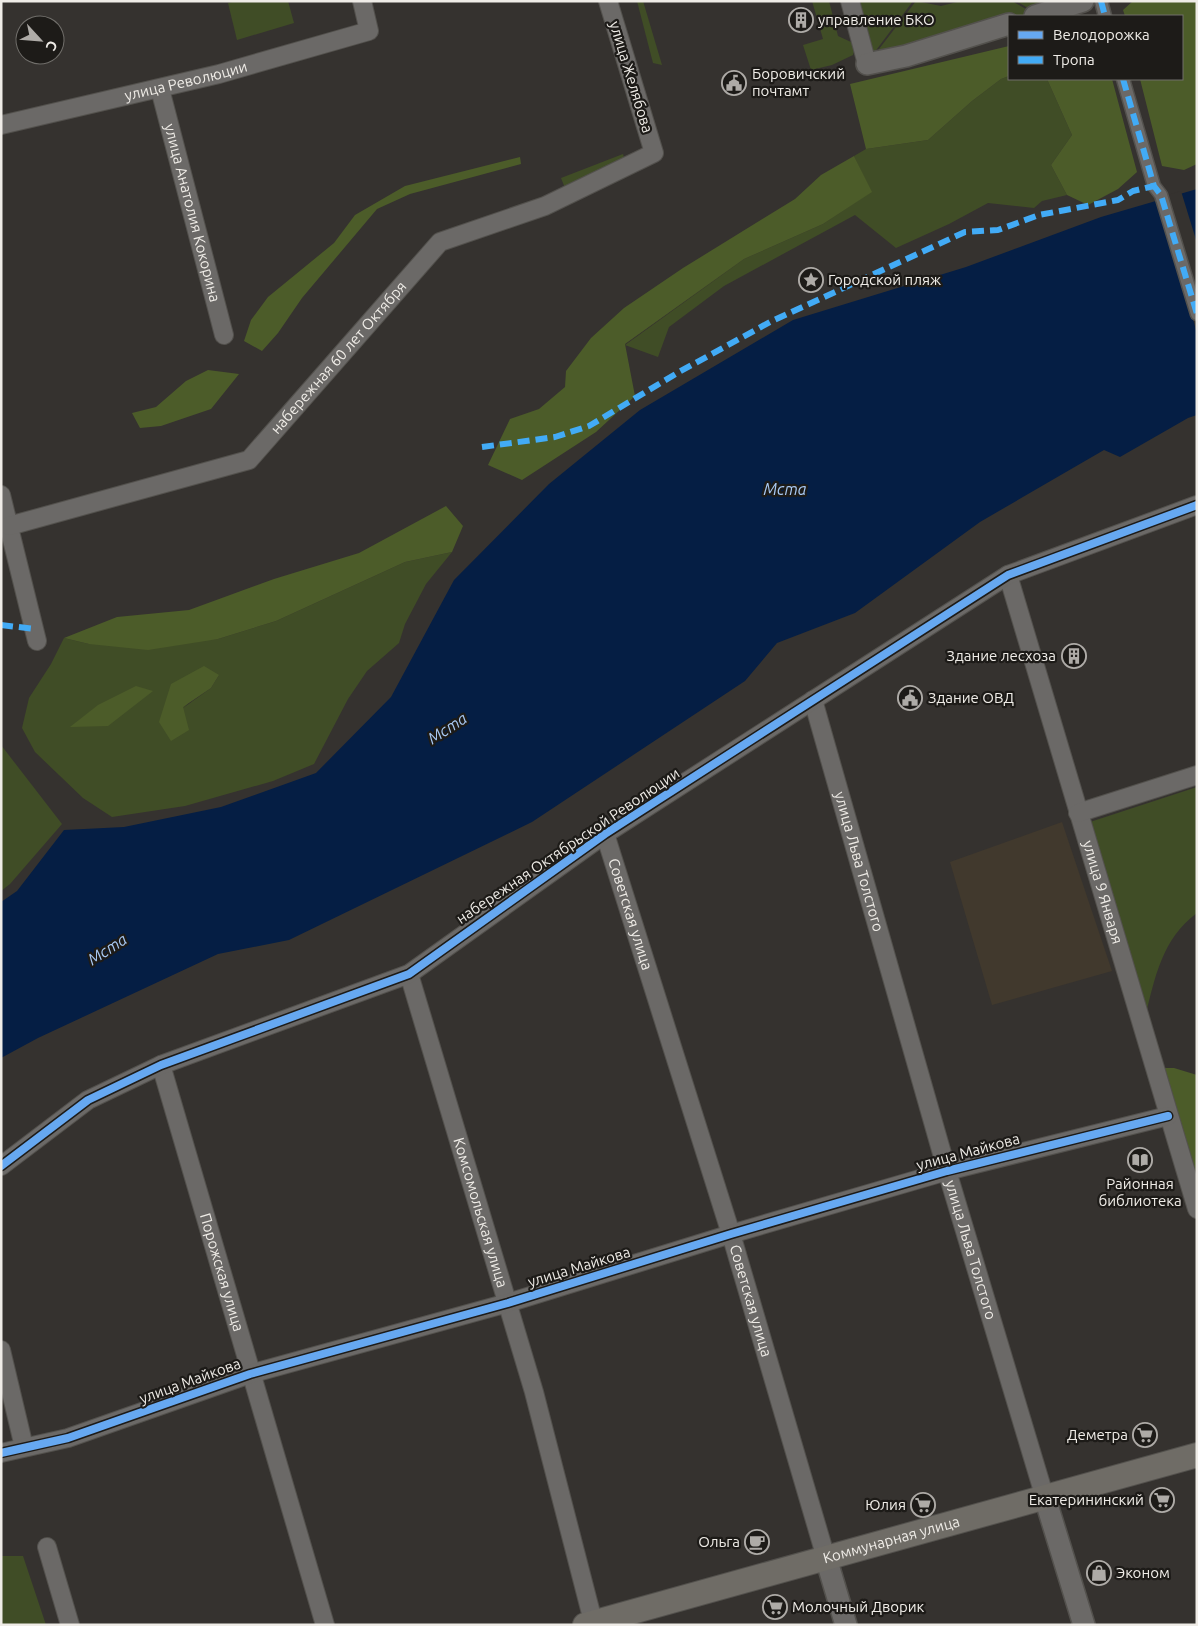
<svg xmlns="http://www.w3.org/2000/svg" width="1198" height="1626" viewBox="0 0 1198 1626" font-family="Ubuntu,sans-serif">
<style>
.built{fill:#41392d}
.green{fill:#404d26;fill-rule:evenodd}
.forest{fill:#4c5c29}
.water{fill:#051e44}
.pier{fill:#35322f}
.lines{fill:none;stroke-linecap:round;stroke-linejoin:round}
.pedestrian-casing{stroke:#53514d;stroke-width:15}
.minor-casing{stroke:#53514d;stroke-width:20}
.tertiary-casing{stroke:#53514d;stroke-width:24}
.secondary-casing{stroke:#53514d;stroke-width:26}
.pedestrian{stroke:#6b6967;stroke-width:12}
.minor{stroke:#6b6967;stroke-width:18}
.tertiary{stroke:#6b6967;stroke-width:21}
.secondary{stroke:#6f6c66;stroke-width:24}
.quiet{stroke:#42abf6;stroke-width:6;stroke-dasharray:12 6;stroke-linecap:butt}
.cycleway-casing{stroke:#1d1b18;stroke-width:11}
.cycleway{stroke:#66a8f1;stroke-width:8}
.labels{text-anchor:middle;stroke-width:4.5;stroke-linejoin:round;paint-order:stroke}
.poi-label{font-size:15px;fill:#efece7;stroke:#1d1b18;text-anchor:start}
.street-label{font-size:15px;fill:#efece7;stroke:#1d1b18}
.water-label{font-size:16px;font-style:italic;fill:#a9caf5;stroke:#1d1b18}
</style>
<rect width="100%" height="100%" fill="#35322f"/>
<path class="built" d="M1062 822 1112 971 992 1005 950 862Z"/>
<g class="green">
<path d="M236 1H288L294 23 237 40 228 3Z"/>
<path d="M637 1H643L662 65 653 63Z"/>
<path d="M812 1H829L838 36 851 42 855 48 853 55 832 65 811 70 803 45 823 39Z"/>
<path d="M851 1H913L868 61Z"/>
<path d="M916 1 941 6 961 1H1012L1036 15 1009 16 869 62Z"/>
<path d="M1016 1H1079L1038 14Z"/>
<path d="M1009 76V79H1047L1072 135 1051 165 1067 195 1042 201 1034 208 988 203 949 224 896 248 855 215 724 286 669 327 658 357 625 345 744 259 823 224 871 192 854 156 866 149 928 140 972 101 1001 79Z"/>
<path d="M623 154 625 161 565 188 561 178Z"/>
<path d="M452 552 426 584 405 624 399 643 367 671 348 699 314 764 273 781 185 806 112 817 83 798 35 752 22 728 29 698 51 664 64 638 89 644 218 639 276 621 405 562ZM219 675 211 688 183 708Z"/>
<path d="M1 745 62 824 10 884 1 891Z"/>
<path d="M1197 787V913C1162 939 1155 977 1145 1018L1090 822Z"/>
<path d="M1 1556H23L46 1625H1Z"/>
</g>
<g class="forest">
<path d="M1133 1H1197V164L1184 170 1162 166 1140 79H1182V16H1125L1123 10Z"/>
<path d="M1009 46V76L1001 79 972 101 928 140 866 149 850 84Z"/>
<path d="M1047 79H1112L1137 172 1118 189 1088 205 1067 195 1051 165 1072 135Z"/>
<path d="M854 156 872 192 823 224 744 259 625 344 635 396 596 432 522 480 488 465 510 419 539 409 565 387 566 371 591 338 624 308 683 268 795 199 821 175Z"/>
<path d="M520 157 521 164 410 194 377 209 302 298 278 333 262 351 244 341 251 320 268 297 334 243 355 215 405 186Z"/>
<path d="M208 370 239 374 211 409 161 426 140 428 132 413 156 407 186 381Z"/>
<path d="M446 506 463 526 452 552 405 562 276 621 218 639 148 650 89 644 64 638 117 617 189 610 274 579 359 553Z"/>
<path d="M204 666 219 675 211 688 183 707 189 730 171 741 159 722 171 684Z"/>
<path d="M136 686 153 691 108 726 70 727 98 705Z"/>
<path d="M1162 1068H1174L1197 1075V1178Z"/>
</g>
<path class="water" d="M1197 189V415L1188 418 1120 457 1104 450 980 522 855 613 777 643 745 681 532 822 289 940 218 954 38 1038 1 1058V902L17 891 64 830 124 827 221 807 316 773 391 697 454 580 549 484 640 410 793 320 966 267 1101 217Z"/>
<path class="pier" d="M1181 191 1197 243V334L1161 197Z"/>
<g class="lines">
<defs>
<g id="pedestrian">
<path d="M1101 1 1105 16"/>
<path d="M1123 79 1154 186 1161 195 1197 314"/>
</g>
<g id="minor">
<path d="M850 1 867 64"/>
<path id="s1" d="M160 89 224 335"/>
<path id="s2" d="M1 125 219 74 369 31 362 1"/>
<path d="M1 495 37 641"/>
<path id="s3" d="M9 526 249 460 440 242 545 206 654 153 608 1"/>
<path id="s4" d="M1008 575 1197 1209"/>
<path id="s5" d="M813 700 947 1171 1045 1498"/>
<path d="M1078 813 1197 775"/>
<path id="s6" d="M605 834 731 1234 826 1558"/>
<path id="s7" d="M409 974 534 1392 594 1625"/>
<path id="s8" d="M161 1065 325 1625"/>
<path d="M1 1166 88 1100 161 1065 409 974 605 834 1008 575 1197 505"/>
<path d="M1 1350 24 1447"/>
<path d="M1 1453 68 1438 250 1374 508 1303 731 1234 947 1171 1168 1116"/>
<path d="M47 1547 70 1625"/>
</g>
<g id="tertiary">
<path d="M1035 16 1083 1"/>
<path d="M867 64 906 56 1009 24"/>
<path d="M1045 1498 1084 1625"/>
<path d="M826 1558 846 1625"/>
</g>
<g id="secondary">
<path id="s9" d="M585 1625 1197 1455"/>
</g>
</defs>
<use href="#pedestrian" class="pedestrian-casing"/>
<use href="#minor" class="minor-casing"/>
<use href="#tertiary" class="tertiary-casing"/>
<use href="#secondary" class="secondary-casing"/>
<use href="#pedestrian" class="pedestrian"/>
<use href="#minor" class="minor"/>
<use href="#tertiary" class="tertiary"/>
<use href="#secondary" class="secondary"/>
<g class="quiet">
<path d="M1101 1 1105 16"/>
<path d="M1123 79 1154 186 1161 195 1197 314"/>
<path d="M482 447 555 437 589 426 679 372 770 322 965 232 998 230 1039 215 1118 200 1133 191 1154 186"/>
<path d="M1 625 35 629"/>
</g>
<defs>
<g id="cycleway">
<path d="M1 1166 88 1100 161 1065 409 974 605 834 1008 575 1197 505"/>
<path d="M1 1453 68 1438 250 1374 508 1303 731 1234 947 1171 1168 1116"/>
</g>
</defs>
<use href="#cycleway" class="cycleway-casing"/>
<use href="#cycleway" class="cycleway"/>
</g>
<defs>
<symbol id="building-ring" viewBox="-11 -11 22 22"><circle r="9.5" fill="#1d1b18" stroke="#aeaba7" stroke-width="1.5"/><path d="M-4-6H4V6H1V3H-1V6H-4ZM-2.5-4.3h1.7v1.8h-1.7ZM.8-4.3h1.7v1.8H.8ZM-2.5-1h1.7V.8h-1.7ZM.8-1h1.7V.8H.8Z" fill="#aeaba7"/></symbol>
<symbol id="civic-ring" viewBox="-11 -11 22 22"><circle r="9.5" fill="#1d1b18" stroke="#aeaba7" stroke-width="1.5"/><path d="M-.6-6.5H3V-4.5H.6V-3L4-1V1h2V6H-6V1h2V-1L-.6-3ZM-1.2 2.5V6h2.4V2.5Z" fill="#aeaba7"/></symbol>
<symbol id="sight-ring" viewBox="-11 -11 22 22"><circle r="9.5" fill="#1d1b18" stroke="#aeaba7" stroke-width="1.5"/><path d="M0-6L1.8-2.2L6-1.7L2.9 1.2L3.7 5.4L0 3.3L-3.7 5.4L-2.9 1.2L-6-1.7L-1.8-2.2Z" fill="#aeaba7"/></symbol>
<symbol id="library-ring" viewBox="-11 -11 22 22"><circle r="9.5" fill="#1d1b18" stroke="#aeaba7" stroke-width="1.5"/><path d="M-6-4Q-3-5.5-.7-3.5V5Q-3 3-6 4ZM6-4Q3-5.5 .7-3.5V5Q3 3 6 4Z" fill="#aeaba7"/></symbol>
<symbol id="supermarket-ring" viewBox="-11 -11 22 22"><circle r="9.5" fill="#1d1b18" stroke="#aeaba7" stroke-width="1.5"/><path d="M-6-5.5h2.5l.6 2H6L4.5 2H-2.5L-4.4-4H-6ZM-1.5 3.2a1.3 1.3 0 1 0 .1 0ZM3 3.2a1.3 1.3 0 1 0 .1 0Z" fill="#aeaba7"/></symbol>
<symbol id="cafe-ring" viewBox="-11 -11 22 22"><circle r="9.5" fill="#1d1b18" stroke="#aeaba7" stroke-width="1.5"/><path d="M-5.5-4.5H6V0H3Q3 3.5 0 3.5H-2.5Q-5.5 3.5-5.5 0ZM3-3.2v2h1.7v-2ZM-6 4.5H4V6H-6Z" fill="#aeaba7"/></symbol>
<symbol id="shop-ring" viewBox="-11 -11 22 22"><circle r="9.5" fill="#1d1b18" stroke="#aeaba7" stroke-width="1.5"/><path d="M-5-2.5h2.3a2.7 3.5 0 0 1 5.4 0H5L5.5 6h-11ZM-1.5-2.5h3a1.5 2.3 0 0 0-3 0Z" fill="#aeaba7"/></symbol>
</defs>
<g fill-rule="evenodd">
<use href="#building-ring" x="787" y="6" width="28" height="28"/>
<use href="#civic-ring" x="720" y="69" width="28" height="28"/>
<use href="#sight-ring" x="797" y="266" width="28" height="28"/>
<use href="#building-ring" x="1060" y="642" width="28" height="28"/>
<use href="#civic-ring" x="896" y="684" width="28" height="28"/>
<use href="#library-ring" x="1126" y="1146" width="28" height="28"/>
<use href="#supermarket-ring" x="1131" y="1421" width="28" height="28"/>
<use href="#supermarket-ring" x="1148" y="1486" width="28" height="28"/>
<use href="#supermarket-ring" x="909" y="1491" width="28" height="28"/>
<use href="#cafe-ring" x="743" y="1528" width="28" height="28"/>
<use href="#shop-ring" x="1085" y="1559" width="28" height="28"/>
<use href="#supermarket-ring" x="761" y="1593" width="28" height="28"/>
</g>
<g class="labels">
<g class="poi-label">
<text x="818" y="25">управление БКО</text>
<text x="752" y="79">Боровичский<tspan x="752" dy="17">почтамт</tspan></text>
<text x="828" y="285">Городской пляж</text>
<text x="1056" y="661" text-anchor="end">Здание лесхоза</text>
<text x="928" y="703">Здание ОВД</text>
<text x="1140" y="1189" text-anchor="middle">Районная<tspan x="1140" dy="17">библиотека</tspan></text>
<text x="1128" y="1440" text-anchor="end">Деметра</text>
<text x="1144" y="1505" text-anchor="end">Екатерининский</text>
<text x="906" y="1510" text-anchor="end">Юлия</text>
<text x="740" y="1547" text-anchor="end">Ольга</text>
<text x="1116" y="1578">Эконом</text>
<text x="792" y="1612">Молочный Дворик</text>
</g>
<g class="street-label">
<text transform="translate(631 77) rotate(73)" y="5">улица Желябова</text>
<text dy="5" stroke="none"><textPath href="#s2" startOffset="190">улица Революции</textPath></text>
<text dy="5" stroke="none"><textPath href="#s1" startOffset="128">улица Анатолия Кокорина</textPath></text>
<text dy="5" stroke="none"><textPath href="#s3" startOffset="385">набережная 60 лет Октября</textPath></text>
<text transform="translate(568 846) rotate(-34)" y="5">набережная Октябрьской Революции</text>
<text dy="5" stroke="none"><textPath href="#s5" startOffset="168">улица Льва Толстого</textPath></text>
<text dy="5" stroke="none"><textPath href="#s4" startOffset="331">улица 9 Января</textPath></text>
<text dy="5" stroke="none"><textPath href="#s6" startOffset="84">Советская улица</textPath></text>
<text transform="translate(968 1152) rotate(-15)" y="5">улица Майкова</text>
<text dy="5" stroke="none"><textPath href="#s7" startOffset="249">Комсомольская улица</textPath></text>
<text dy="5" stroke="none"><textPath href="#s5" startOffset="572">улица Льва Толстого</textPath></text>
<text transform="translate(579 1267) rotate(-17)" y="5">улица Майкова</text>
<text dy="5" stroke="none"><textPath href="#s8" startOffset="216">Порожская улица</textPath></text>
<text dy="5" stroke="none"><textPath href="#s6" startOffset="489">Советская улица</textPath></text>
<text transform="translate(190 1381) rotate(-20)" y="5">улица Майкова</text>
<text dy="5" stroke="none"><textPath href="#s9" startOffset="318">Коммунарная улица</textPath></text>
</g>
<g class="water-label">
<text x="785" y="495">Мста</text>
<text transform="translate(447 728) rotate(-33)" y="6">Мста</text>
<text transform="translate(107 949) rotate(-33)" y="6">Мста</text>
</g>
</g>
<rect width="1198" height="1626" fill="none" stroke="#efece7" stroke-width="5"/>
<rect x="1008" y="15" width="175" height="65" fill="#1d1b18" stroke="#716f6b"/>
<rect x="1018" y="31" width="25" height="8" fill="#66a8f1" stroke="#716f6b"/>
<text x="1053" y="40" font-size="15" fill="#efece7">Велодорожка</text>
<rect x="1018" y="56" width="25" height="8" fill="#42abf6" stroke="#716f6b"/>
<text x="1053" y="65" font-size="15" fill="#efece7">Тропа</text>
<g transform="translate(40 40) rotate(116)"><circle r="24" fill="#1d1b18" stroke="#716f6b"/>
<path d="M0-4L9 19L0 12L-9 19Z" fill="#aeaba7"/>
<text y="-8" font-size="14" font-weight="bold" text-anchor="middle" fill="#efece7">С</text>
</g>
</svg>
